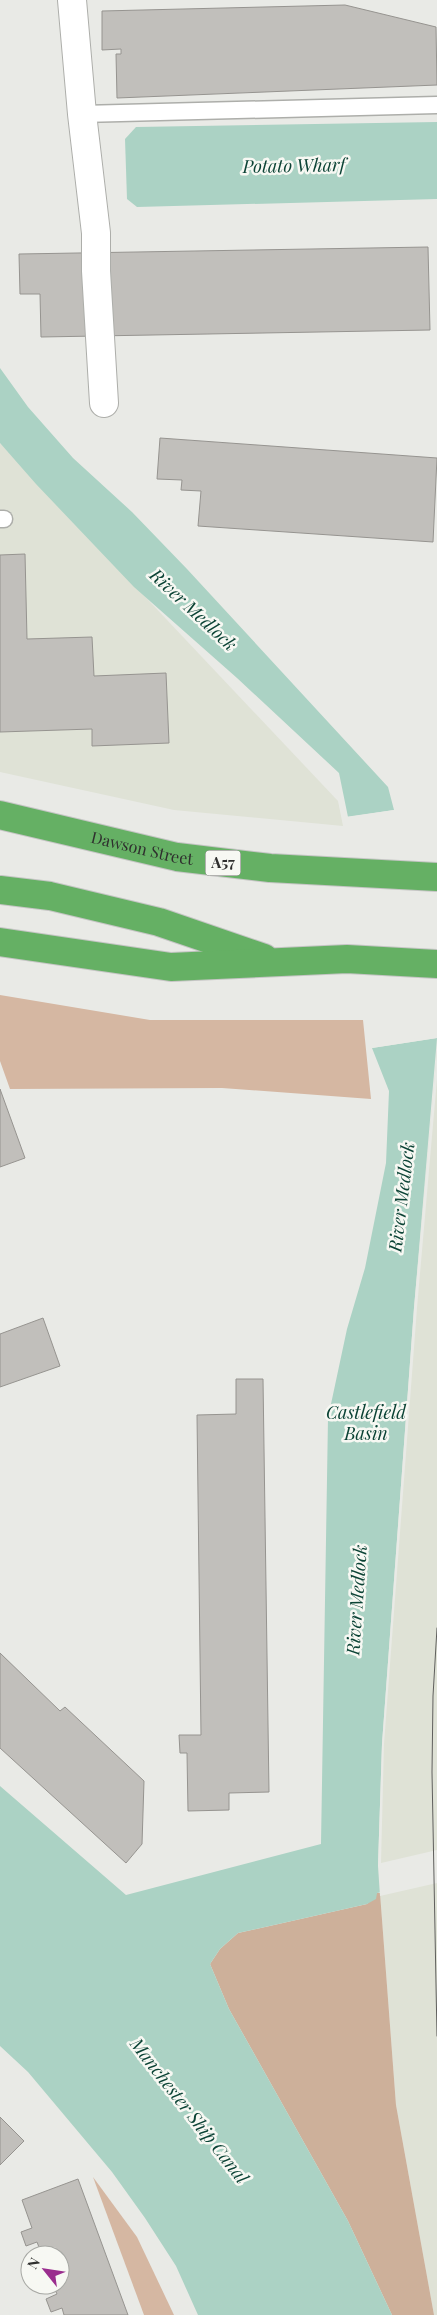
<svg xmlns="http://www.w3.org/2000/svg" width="437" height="2315" viewBox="0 0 437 2315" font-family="'Playfair Display',serif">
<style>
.built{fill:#dfe2d6}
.green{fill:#d5b7a2}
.forest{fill:#cdb09a}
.water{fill:#abd2c4}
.pier{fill:#e9eae6}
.building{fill:#c1bfbb;stroke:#969490}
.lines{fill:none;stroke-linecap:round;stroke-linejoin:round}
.lane-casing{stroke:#adaeaa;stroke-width:19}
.street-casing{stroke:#adaeaa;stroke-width:30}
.highway-casing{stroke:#c5c5c4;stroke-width:30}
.lane{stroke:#fff;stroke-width:16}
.street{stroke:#fff;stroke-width:28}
.highway{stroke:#65b064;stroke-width:28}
.tram{stroke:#5f5f5d;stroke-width:1}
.labels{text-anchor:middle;stroke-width:5;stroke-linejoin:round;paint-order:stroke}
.shield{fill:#f7f8f3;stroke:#6b6b69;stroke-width:1}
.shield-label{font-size:15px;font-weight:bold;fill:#2f2f2e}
.street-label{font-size:16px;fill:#2f2f2e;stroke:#f7f8f3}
.water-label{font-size:18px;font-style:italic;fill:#0b4335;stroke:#f7f8f3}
</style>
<rect width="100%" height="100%" fill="#e9eae6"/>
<g class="built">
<path d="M0 443 338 801 343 826 174 810 0 772Z"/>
<path d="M437 1051V2315H434L396 2105 378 1866 382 1744 414 1308Z"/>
</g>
<g class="green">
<path d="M0 995 150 1020H363L371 1099 222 1088 10 1089 0 1061Z"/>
<path d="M93 2177 137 2237 174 2315H144Z"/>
</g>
<path class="forest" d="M377 1893H380L396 2105 434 2315H392L348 2221 229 2009 210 1964 220 1949 238 1933 367 1904Z"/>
<g class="water">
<path d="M437 122V199L137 207 127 199 125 139 136 127Z"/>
<path d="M0 368 28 407 73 458 132 512 187 569 388 787 394 810 348 817 339 773 237 678 134 587 36 484 0 443Z"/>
<path d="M437 1038 414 1308 382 1744 378 1866 437 1881 377 1893 376 1899 367 1904 238 1933 220 1949 210 1964 229 2009 348 2221 392 2315H198L176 2266 145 2218 112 2172 28 2072 0 2046V1786L126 1895 321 1844 328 1418 347 1329 365 1268 386 1163 389 1091 372 1048Z"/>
</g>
<g class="pier">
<path d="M394 810V813L348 819 345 817Z"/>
<path d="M437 1035V1038L372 1048 371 1045Z"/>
<path d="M437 1051V1079L417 1308 384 1744 381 1863 437 1850V1883L380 1896 378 1866 382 1744 414 1308Z"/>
</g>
<g class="building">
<path d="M345 5 436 27 437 85 117 98 116 54H121V49L102 50V11Z"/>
<path d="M428 247 430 330 41 337 40 294H20L19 254Z"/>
<path d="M160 438 437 458 433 542 198 526 201 491 181 490 182 480 157 479Z"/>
<path d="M25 554 27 639 92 637 94 676 166 673 169 743 92 746V729L0 732V555Z"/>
<path d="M0 1089 25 1158 0 1167Z"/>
<path d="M43 1318 60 1366 0 1387V1334Z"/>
<path d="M236 1379H263L269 1792 229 1793V1810L188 1811 187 1753H180L179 1735H201L197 1415 236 1414Z"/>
<path d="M0 1653 60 1711 65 1707 144 1781 142 1844 126 1863 0 1748Z"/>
<path d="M0 2117 24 2141 0 2165Z"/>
<path d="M78 2179 128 2315H64L62 2308 51 2312 46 2299 57 2294 53 2285H60V2255H42L37 2242 26 2246 21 2232 32 2228 22 2200Z"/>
</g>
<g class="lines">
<defs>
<g id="lane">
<path d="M82 114 437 105"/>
<path d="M0 519H4"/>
</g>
<path id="street" d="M72 0 82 114 96 233V271L104 403"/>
<g id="highway">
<path id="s1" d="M0 815 177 857 270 868 437 877"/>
<path d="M0 890 50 896 159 922 264 958"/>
<path d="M0 942 171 967 347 959 437 964"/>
</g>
</defs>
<use href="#lane" class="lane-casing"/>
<use href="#street" class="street-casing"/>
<use href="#highway" class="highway-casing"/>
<use href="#lane" class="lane"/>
<use href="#street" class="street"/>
<use href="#highway" class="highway"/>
<path class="tram" d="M437 1628 433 1696 432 1772 437 2036"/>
</g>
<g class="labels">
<rect class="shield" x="205.5" y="850.5" width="35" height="25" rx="4"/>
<g class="shield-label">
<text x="223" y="868">A57</text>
</g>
<g class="street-label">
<text dy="6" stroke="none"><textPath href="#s1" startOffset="146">Dawson Street</textPath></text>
</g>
<g class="water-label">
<text transform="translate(294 166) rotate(-1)" y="6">Potato Wharf</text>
<text transform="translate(193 610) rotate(43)" y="6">River Medlock</text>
<text transform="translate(402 1197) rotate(-83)" y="6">River Medlock</text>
<text x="366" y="1419">Castlefield<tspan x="366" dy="21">Basin</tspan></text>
<text transform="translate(357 1600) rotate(-86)" y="6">River Medlock</text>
<text transform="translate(189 2111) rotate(52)" y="6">Manchester Ship Canal</text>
</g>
</g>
<g transform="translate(45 2270) rotate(300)"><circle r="24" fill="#f7f8f3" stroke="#a7a8a4"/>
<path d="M0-4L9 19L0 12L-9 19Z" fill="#9a2d8e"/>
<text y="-8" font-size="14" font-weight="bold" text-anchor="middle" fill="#2f2f2e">N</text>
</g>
</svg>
